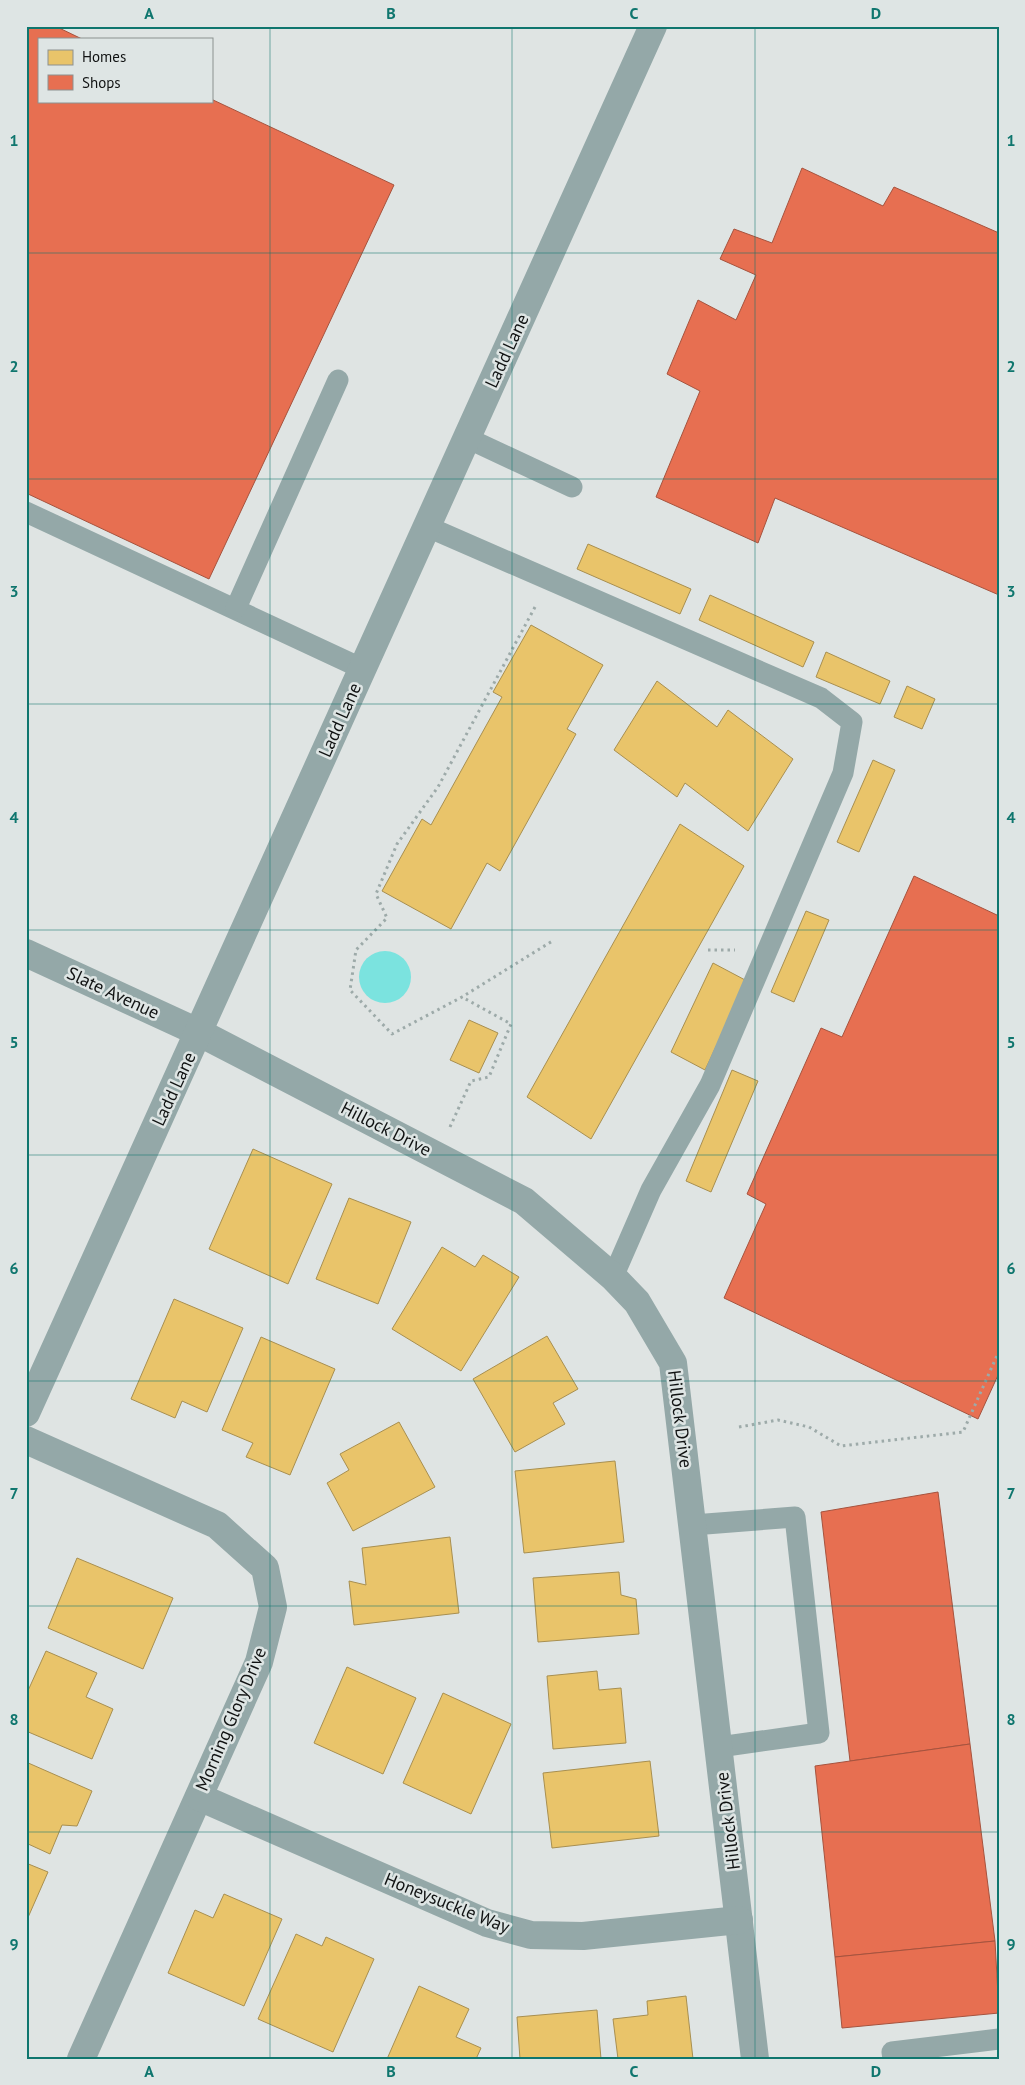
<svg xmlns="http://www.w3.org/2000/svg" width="1025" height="2085" viewBox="0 0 1025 2085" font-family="'PT Sans',sans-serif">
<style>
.water{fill:#7be3df}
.homes{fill:#e9c46a;stroke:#a88f50}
.shops{fill:#e76f51;stroke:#a6533e}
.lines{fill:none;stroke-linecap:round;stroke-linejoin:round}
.path{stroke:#9daaa9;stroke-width:3;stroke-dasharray:2.5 4;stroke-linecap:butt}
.service{stroke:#94a8a8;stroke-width:21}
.minor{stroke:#94a8a8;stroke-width:28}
.tertiary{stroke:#94a8a8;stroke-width:28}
.grid{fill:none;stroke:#0f766e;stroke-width:1;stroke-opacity:0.55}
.labels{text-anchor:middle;stroke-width:5;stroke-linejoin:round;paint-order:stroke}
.street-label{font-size:18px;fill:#101212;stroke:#dee5e4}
.neatline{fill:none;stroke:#0f766e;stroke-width:2}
.grid-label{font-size:16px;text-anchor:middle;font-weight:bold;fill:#0f766e}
</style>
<rect width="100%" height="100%" fill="#dfe4e3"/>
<circle class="water" cx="385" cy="977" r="26"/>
<g class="homes">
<path d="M588 544 691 589 680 614 577 569Z"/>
<path d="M710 595 814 642 803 667 699 620Z"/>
<path d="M531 625 603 665 567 729 576 734 500 871 487 863 451 929 382 891 422 819 431 825 502 697 493 692Z"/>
<path d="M826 652 890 681 880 704 816 677Z"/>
<path d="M657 681 717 727 728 710 793 759 748 831 685 783 677 797 614 750Z"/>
<path d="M907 686 935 699 922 729 894 717Z"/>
<path d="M873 760 895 770 859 852 837 842Z"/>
<path d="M680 824 744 866 591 1139 527 1097Z"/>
<path d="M806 911 829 920 794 1002 771 992Z"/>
<path d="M713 963 747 981 705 1070 671 1052Z"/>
<path d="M469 1020 498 1033 479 1073 450 1060Z"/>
<path d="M732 1070 758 1081 711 1192 686 1181Z"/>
<path d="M253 1149 332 1184 288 1284 209 1249Z"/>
<path d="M349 1198 411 1222 378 1304 316 1279Z"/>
<path d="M442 1247 475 1267 483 1255 519 1277 461 1371 392 1329Z"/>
<path d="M174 1299 243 1328 207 1412 182 1401 175 1418 131 1399Z"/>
<path d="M547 1336 578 1389 553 1403 565 1424 515 1452 473 1379Z"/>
<path d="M261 1337 335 1369 290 1475 246 1457 253 1443 222 1430Z"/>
<path d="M399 1422 435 1487 353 1531 327 1483 349 1470 340 1454Z"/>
<path d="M615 1461 624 1542 524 1553 515 1471Z"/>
<path d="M450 1537 459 1613 354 1625 349 1581 366 1585 362 1548Z"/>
<path d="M77 1558 173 1598 143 1669 48 1628Z"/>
<path d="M619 1572 621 1595 636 1599 639 1634 538 1642 533 1578Z"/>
<path d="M46 1651 97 1673 86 1697 113 1709 92 1759 26 1731V1695Z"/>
<path d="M347 1667 416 1698 383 1774 314 1743Z"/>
<path d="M597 1671 599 1690 621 1688 626 1743 553 1749 547 1676Z"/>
<path d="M443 1693 511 1724 471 1814 403 1783Z"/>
<path d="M650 1761 659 1836 552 1848 543 1773Z"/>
<path d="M26 1762 92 1791 77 1826 62 1825 50 1854 26 1843Z"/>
<path d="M26 1863 48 1872 26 1922Z"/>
<path d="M224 1894 282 1919 244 2006 168 1973 195 1910 213 1918Z"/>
<path d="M296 1934 322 1946 326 1937 374 1959 333 2052 258 2019Z"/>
<path d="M419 1986 469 2009 456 2037 481 2048 476 2059H387Z"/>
<path d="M686 1996 693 2059H618L613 2019 648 2015 647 2001Z"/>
<path d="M597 2010 601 2059H520L517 2017Z"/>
</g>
<g class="shops">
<path d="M26 26H55L82 39H39V101H211V99L394 185 209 579 26 493Z"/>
<path d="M802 168 883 206 894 187 999 233V595L775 498 758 543 656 497 700 391 667 374 698 300 736 320 756 275 720 259 734 229 772 243Z"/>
<path d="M914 876 999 916V1373L978 1419 724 1298 766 1204 747 1194 821 1028 842 1037Z"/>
<path d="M938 1492 970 1744 850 1761 821 1512Z"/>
<path d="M970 1744 995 1941 835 1957 815 1766Z"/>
<path d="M995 1941 999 2013 842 2028 835 1957Z"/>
</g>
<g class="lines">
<g class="path">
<path d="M535 607 438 787 397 844 376 894 387 918 356 950 350 990 392 1034 462 997 554 940"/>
<path d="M708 950H735"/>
<path d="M450 1127 471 1081 489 1077 511 1024 462 997"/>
<path d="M739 1427 778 1420 809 1427 841 1446 963 1432 999 1351"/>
</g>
<g class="service">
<path d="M467 438 572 487"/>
<path d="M26 512 363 669"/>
<path d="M428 527 821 698 852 722 843 773 710 1085 651 1190 613 1277"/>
<path d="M236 608 338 380"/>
<path d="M693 1525 795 1517 819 1733 719 1747"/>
<path d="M893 2059 892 2052 999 2039"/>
</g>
<g class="minor">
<path d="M26 953 200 1033 524 1201 613 1277 637 1302 673 1363 755 2059"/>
<path d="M26 1440 217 1525 265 1568 273 1607 259 1662 81 2059"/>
<path d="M199 1797 487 1923 531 1935 583 1936 739 1920"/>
</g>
<path class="tertiary" d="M26 1413 653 26"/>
</g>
<path class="grid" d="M270 26V2059M512 26V2059M755 26V2059M26 253H999M26 479H999M26 704H999M26 930H999M26 1155H999M26 1381H999M26 1606H999M26 1832H999"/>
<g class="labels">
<g class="street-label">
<text transform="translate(507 351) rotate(-65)" y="6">Ladd Lane</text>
<text transform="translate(340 720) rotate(-66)" y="6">Ladd Lane</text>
<text transform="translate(113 993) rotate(25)" y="6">Slate Avenue</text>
<text transform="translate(174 1089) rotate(-65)" y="6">Ladd Lane</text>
<text transform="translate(386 1129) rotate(27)" y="6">Hillock Drive</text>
<text transform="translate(680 1419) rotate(83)" y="6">Hillock Drive</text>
<text transform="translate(231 1719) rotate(-67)" y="6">Morning Glory Drive</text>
<text transform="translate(728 1821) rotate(-97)" y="6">Hillock Drive</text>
<text transform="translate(447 1903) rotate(22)" y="6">Honeysuckle Way</text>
</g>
</g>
<rect width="1025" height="2085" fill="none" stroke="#dee5e4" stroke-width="55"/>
<rect x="38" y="38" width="175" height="65" fill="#dee5e4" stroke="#8c9190"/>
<rect x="48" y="50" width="25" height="15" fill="#e9c46a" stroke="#8c9190"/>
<text x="82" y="62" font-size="15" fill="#101212">Homes</text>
<rect x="48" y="75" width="25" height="15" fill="#e76f51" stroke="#8c9190"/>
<text x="82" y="88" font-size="15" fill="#101212">Shops</text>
<rect x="28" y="28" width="970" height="2030" class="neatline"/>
<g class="grid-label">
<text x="149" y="19">A</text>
<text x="391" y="19">B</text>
<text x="634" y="19">C</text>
<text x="876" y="19">D</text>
<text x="14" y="146">1</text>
<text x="1011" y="146">1</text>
<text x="14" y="372">2</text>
<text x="1011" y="372">2</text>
<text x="14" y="597">3</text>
<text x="1011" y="597">3</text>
<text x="14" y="823">4</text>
<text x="1011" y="823">4</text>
<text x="14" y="1048">5</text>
<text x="1011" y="1048">5</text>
<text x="14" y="1274">6</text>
<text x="1011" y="1274">6</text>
<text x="14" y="1499">7</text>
<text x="1011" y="1499">7</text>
<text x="14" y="1725">8</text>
<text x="1011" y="1725">8</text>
<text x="14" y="1950">9</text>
<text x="1011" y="1950">9</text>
<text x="149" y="2077">A</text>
<text x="391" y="2077">B</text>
<text x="634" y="2077">C</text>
<text x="876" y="2077">D</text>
</g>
</svg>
